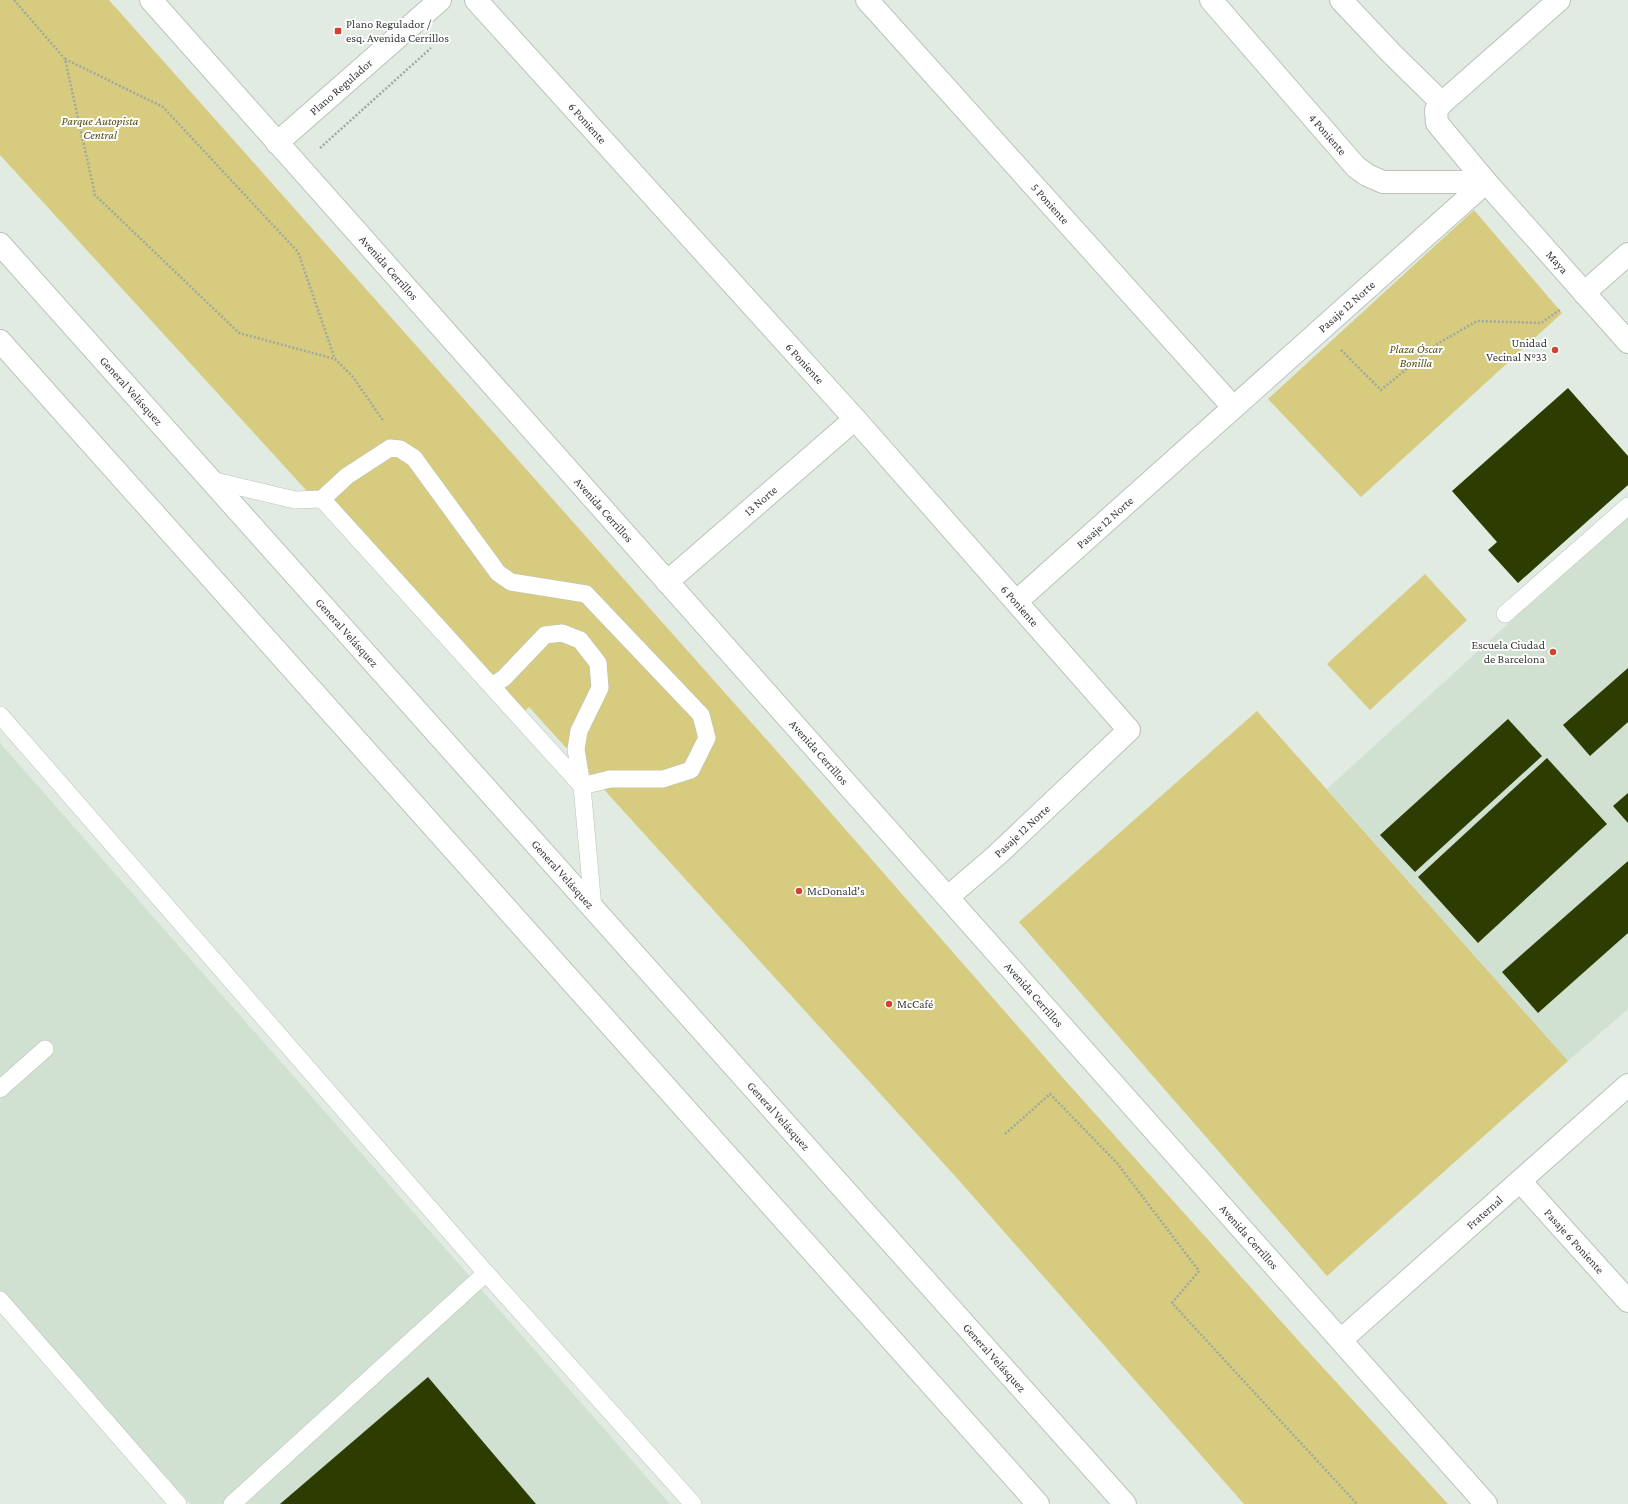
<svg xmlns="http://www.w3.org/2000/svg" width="1628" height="1504" viewBox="0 0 1628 1504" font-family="'Crimson Pro',serif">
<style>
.built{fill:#d0e0d1}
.green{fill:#d6cb7e}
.building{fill:#2d3d02}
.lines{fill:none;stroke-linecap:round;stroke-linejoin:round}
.lane-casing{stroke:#b9c3ba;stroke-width:18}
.street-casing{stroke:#b9c3ba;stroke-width:24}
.secondary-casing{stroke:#b9c3ba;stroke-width:24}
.highway-casing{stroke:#b9c3ba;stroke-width:24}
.path{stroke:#a0a8a1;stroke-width:2.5;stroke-dasharray:2 2;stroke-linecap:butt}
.lane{stroke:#fff;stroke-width:17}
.street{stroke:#fff;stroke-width:22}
.secondary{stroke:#fff;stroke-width:22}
.highway{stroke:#fff;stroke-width:22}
.poi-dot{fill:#d0442f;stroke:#fff;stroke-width:1.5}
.labels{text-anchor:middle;stroke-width:4;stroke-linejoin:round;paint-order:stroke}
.poi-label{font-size:12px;fill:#393d3a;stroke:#fff;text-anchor:start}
.street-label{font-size:12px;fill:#393d3a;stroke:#fff}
.park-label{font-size:12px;font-style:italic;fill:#564e10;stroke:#fff}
</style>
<rect width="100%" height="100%" fill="#e1ebe2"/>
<g class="built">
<path d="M1628 514V1009L1568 1061 1327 789Z"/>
<path d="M0 743 436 1238 670 1504H191L0 1293Z"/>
</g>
<g class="green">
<path d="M0 0H109L782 757 1063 1078 1305 1348 1448 1504H1244L955 1176 529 707 516 720 0 155Z"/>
<path d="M1474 210 1562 313 1361 497 1268 399Z"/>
<path d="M1425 574 1467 620 1370 710 1327 664Z"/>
<path d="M1257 711 1568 1061 1327 1276 1019 922Z"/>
</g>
<g class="building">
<path d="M1568 388 1628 456V485L1518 583 1488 550 1497 542 1452 491Z"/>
<path d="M1628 668V722L1590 756 1563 725Z"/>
<path d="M1508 719 1542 756 1415 872 1380 835Z"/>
<path d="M1547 758 1607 824 1478 943 1418 877Z"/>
<path d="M1628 793V823L1613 806Z"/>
<path d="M1628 861V933L1538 1013 1502 972Z"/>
<path d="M428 1377 536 1504H280Z"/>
</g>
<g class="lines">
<defs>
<g id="lane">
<path d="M211 480 295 500 322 499 347 476 390 448 400 449 414 458 498 573 511 582 586 594 701 715 707 738 691 770 663 779H610L582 786 593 908"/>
<path d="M322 499 582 786"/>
<path d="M1505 614 1628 506"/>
<path d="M492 686 504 678 545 635 562 633 580 640 598 663 600 688 579 731 576 749 582 786"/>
<path d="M0 715 486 1273 693 1504"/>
<path d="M0 1089 45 1049"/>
<path d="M0 1300 178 1504"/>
<path d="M232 1504 486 1273"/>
</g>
<g id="street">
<path id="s1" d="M476 0 855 419 1129 730 997 855 948 897"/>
<path id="s2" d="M867 0 1233 407"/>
<path id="s3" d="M1211 0 1356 167 1367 175 1383 182H1486"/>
<path d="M1341 0 1391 53 1442 103"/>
<path id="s4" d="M1559 0 1442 103 1436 110 1437 123 1486 182 1628 342"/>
<path d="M1584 293 1628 254"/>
<path id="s5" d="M667 582 855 419"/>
<path id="s6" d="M1017 601 1486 182"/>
<path id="s7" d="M1520 1181 1628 1301"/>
<path id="s8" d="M1341 1340 1628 1085"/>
</g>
<g id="secondary">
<path id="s9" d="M151 0 1486 1504"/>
<path id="s10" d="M277 143 440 0"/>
</g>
<g id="highway">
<path id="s11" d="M0 244 1125 1504"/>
<path d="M0 341 1038 1504"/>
</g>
</defs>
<use href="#lane" class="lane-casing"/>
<use href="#street" class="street-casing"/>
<use href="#secondary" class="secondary-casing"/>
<use href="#highway" class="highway-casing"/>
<g class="path">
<path d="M14 0 65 59 95 195 239 333 335 359 353 377 384 422"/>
<path d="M65 59 163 107 298 252 335 359"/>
<path d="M320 148 431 48"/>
<path d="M1341 350 1381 390 1437 344 1477 321 1541 323 1561 309"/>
<path d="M1005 1134 1050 1094 1117 1163 1199 1271 1172 1303 1357 1504"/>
</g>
<use href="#lane" class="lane"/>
<use href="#street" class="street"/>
<use href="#secondary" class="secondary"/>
<use href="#highway" class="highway"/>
</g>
<g class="poi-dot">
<rect x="334" y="27" width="8" height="8" rx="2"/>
<circle cx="1555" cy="350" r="4"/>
<circle cx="1553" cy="652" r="4"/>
<circle cx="799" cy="891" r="4"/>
<circle cx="889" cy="1004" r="4"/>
</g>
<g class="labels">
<g class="poi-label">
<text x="346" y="28">Plano Regulador /<tspan x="346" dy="14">esq. Avenida Cerrillos</tspan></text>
<text x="1547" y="347" text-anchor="end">Unidad<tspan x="1547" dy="14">Vecinal N°33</tspan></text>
<text x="1545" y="649" text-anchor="end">Escuela Ciudad<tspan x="1545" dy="14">de Barcelona</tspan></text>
<text x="807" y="895">McDonald's</text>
<text x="897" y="1008">McCafé</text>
</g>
<g class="street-label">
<text dy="4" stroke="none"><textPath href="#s10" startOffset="85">Plano Regulador</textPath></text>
<text dy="4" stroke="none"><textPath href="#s1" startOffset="166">6 Poniente</textPath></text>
<text dy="4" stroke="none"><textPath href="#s3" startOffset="178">4 Poniente</textPath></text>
<text dy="4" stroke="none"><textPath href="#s2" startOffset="274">5 Poniente</textPath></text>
<text dy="4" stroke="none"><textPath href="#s4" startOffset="362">Maya</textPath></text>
<text dy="4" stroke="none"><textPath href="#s9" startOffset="358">Avenida Cerrillos</textPath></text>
<text dy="4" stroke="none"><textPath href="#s6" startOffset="442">Pasaje 12 Norte</textPath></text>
<text dy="4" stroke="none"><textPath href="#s1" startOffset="490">6 Poniente</textPath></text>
<text dy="4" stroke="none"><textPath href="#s11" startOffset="197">General Velásquez</textPath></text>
<text dy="4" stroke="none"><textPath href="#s5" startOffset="124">13 Norte</textPath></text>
<text dy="4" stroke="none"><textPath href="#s9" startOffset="682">Avenida Cerrillos</textPath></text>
<text dy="4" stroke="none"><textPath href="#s6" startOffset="118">Pasaje 12 Norte</textPath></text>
<text dy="4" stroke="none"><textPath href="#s1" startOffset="814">6 Poniente</textPath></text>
<text dy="4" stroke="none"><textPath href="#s11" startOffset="521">General Velásquez</textPath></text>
<text dy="4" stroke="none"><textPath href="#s9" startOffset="1006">Avenida Cerrillos</textPath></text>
<text transform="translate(1022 831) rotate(-43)" y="4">Pasaje 12 Norte</text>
<text dy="4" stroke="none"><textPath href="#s11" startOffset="845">General Velásquez</textPath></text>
<text dy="4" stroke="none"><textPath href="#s9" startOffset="1330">Avenida Cerrillos</textPath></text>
<text dy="4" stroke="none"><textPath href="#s11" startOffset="1169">General Velásquez</textPath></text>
<text dy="4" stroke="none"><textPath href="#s8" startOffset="192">Fraternal</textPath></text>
<text dy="4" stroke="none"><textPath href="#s9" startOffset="1654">Avenida Cerrillos</textPath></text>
<text dy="4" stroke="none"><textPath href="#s7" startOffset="81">Pasaje 6 Poniente</textPath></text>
<text dy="4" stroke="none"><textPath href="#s11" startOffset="1493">General Velásquez</textPath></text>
</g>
<g class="park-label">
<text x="100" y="125">Parque Autopista<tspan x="100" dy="14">Central</tspan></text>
<text x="1416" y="353">Plaza Óscar<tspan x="1416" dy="14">Bonilla</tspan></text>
</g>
</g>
</svg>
